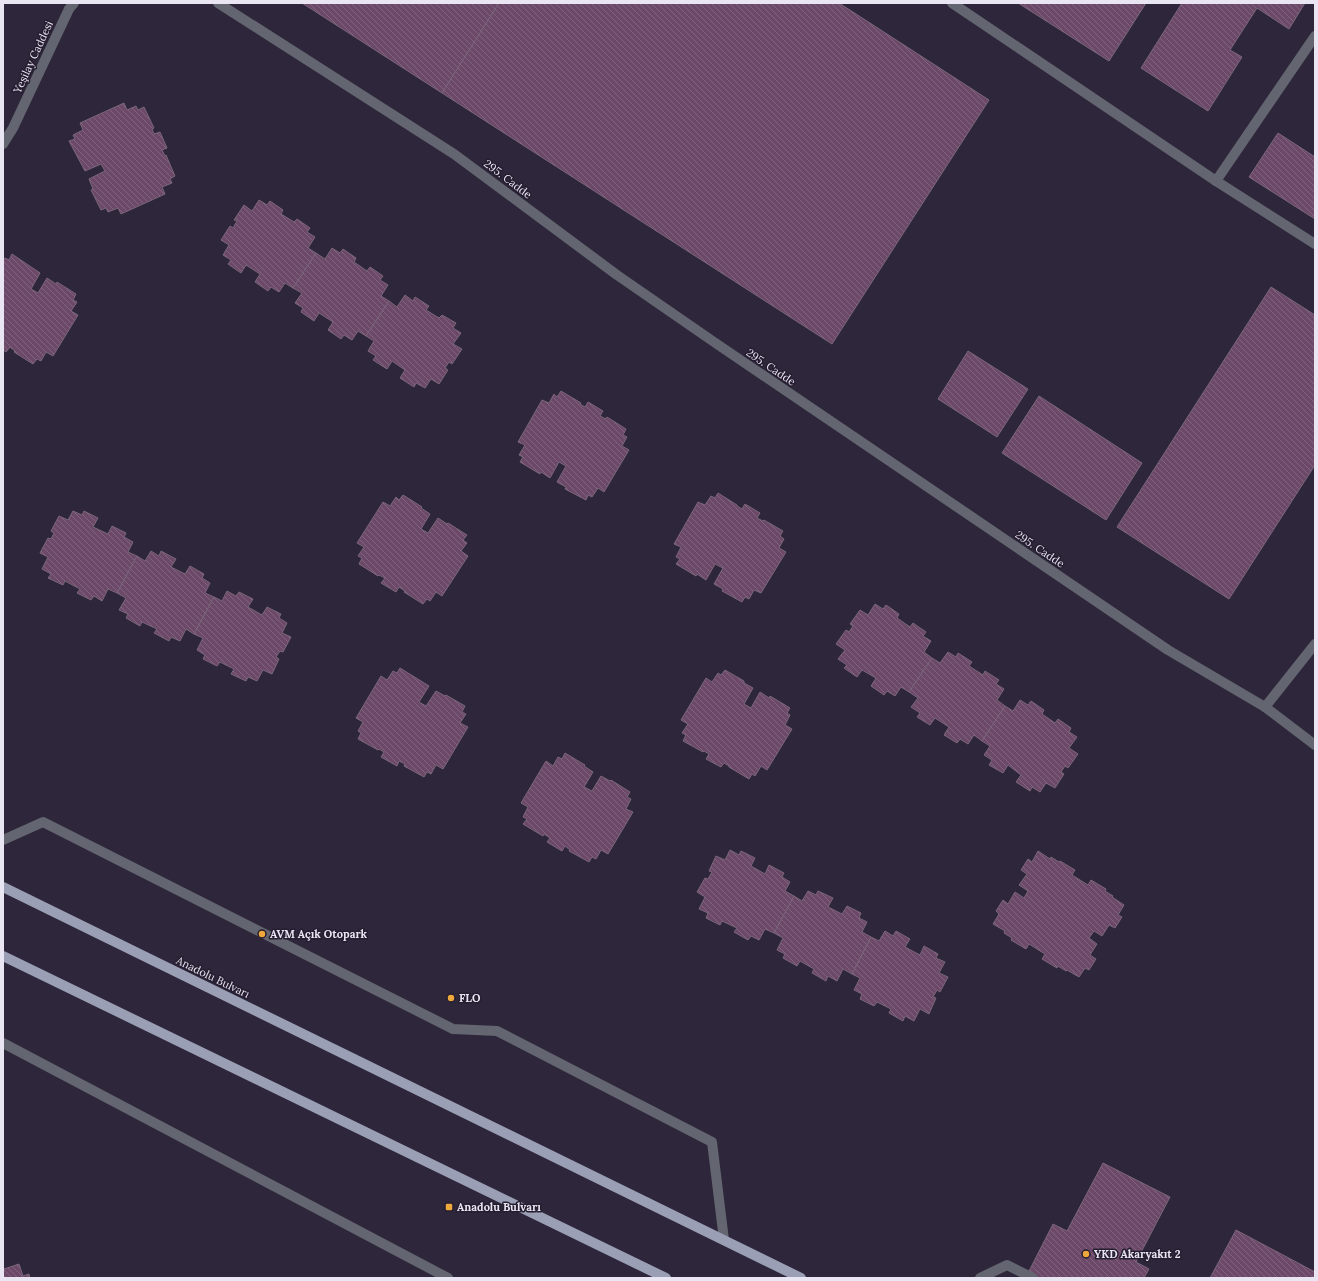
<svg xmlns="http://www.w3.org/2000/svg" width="1318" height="1281" viewBox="0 0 1318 1281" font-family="Lora,serif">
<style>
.building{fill:url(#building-back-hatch);stroke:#7a6679}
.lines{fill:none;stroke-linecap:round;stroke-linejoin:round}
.minor{stroke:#636570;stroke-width:10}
.tertiary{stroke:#636570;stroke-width:10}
.primary{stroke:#9b9fb5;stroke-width:10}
.poi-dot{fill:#eea83c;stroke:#251d30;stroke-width:1.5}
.labels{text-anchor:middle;stroke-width:3;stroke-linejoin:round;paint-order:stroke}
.street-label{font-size:11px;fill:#eae5f3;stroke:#251d30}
.poi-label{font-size:11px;font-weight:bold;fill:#eae5f3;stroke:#251d30;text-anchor:start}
</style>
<defs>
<pattern id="building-back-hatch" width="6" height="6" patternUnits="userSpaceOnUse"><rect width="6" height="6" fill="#6c4969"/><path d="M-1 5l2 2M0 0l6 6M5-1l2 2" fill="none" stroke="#81637f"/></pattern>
</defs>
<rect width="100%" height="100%" fill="#2e263a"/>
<g class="building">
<path d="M302 3H499L442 93Z"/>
<path d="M499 3H839L989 100 832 344 442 93Z"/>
<path d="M1018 3H1146L1109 61Z"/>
<path d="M1182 3H1305L1289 29 1257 8 1230 50 1242 57 1208 111 1141 68Z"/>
<path d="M124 103 127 110 136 106 138 110 144 107 154 128 152 129 154 134 160 132 167 148 162 150 165 156 166 155 175 176 170 179 172 183 162 187 165 194 121 214 118 208 108 212 106 208 101 210 91 190 93 189 89 179 105 171 101 164 85 171 69 141 75 139 73 135 83 130 80 123Z"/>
<path d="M1278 133 1315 157V219L1249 177Z"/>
<path d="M259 200 267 205 270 201 283 210 281 214 294 222 297 219 310 228 307 232 315 237 308 248 316 253 293 288 285 283 279 292 271 287 268 291 255 282 260 274 246 265 241 273 228 264 231 260 223 255 229 245 221 240 230 226 233 228 237 221 234 220 244 205 252 211Z"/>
<path d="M332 248 340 253 343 249 356 258 354 262 367 271 370 267 383 276 380 280 388 285 381 296 389 301 366 336 358 331 352 340 344 335 341 339 328 330 333 322 319 313 314 321 301 312 303 308 295 303 302 293 293 288 316 253 325 259Z"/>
<path d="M12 254 40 273 31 289 38 293 47 278 56 284 57 282 76 294 73 300 77 302 71 311 78 315 53 356 46 352 41 361 37 359 33 364 14 352 15 351 10 347 6 352 3 350V261L5 258 9 260Z"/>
<path d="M1271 287 1315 315V465L1229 599 1117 527Z"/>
<path d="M405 295 413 301 415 297 429 306 426 310 439 318 442 315 456 323 453 328 461 333 453 344 462 349 452 364 449 362 445 368 448 370 439 384 431 379 425 388 416 383 414 387 400 378 405 370 392 361 387 369 373 360 376 356 368 351 374 341 366 336 389 301 397 307Z"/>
<path d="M968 351 1028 389 997 437 938 399Z"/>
<path d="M561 391 581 403 580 404 585 407 588 402 603 411 600 416 606 419 607 417 626 429 623 435 627 437 622 446 629 450 604 492 598 488 592 497 588 495 586 500 565 489 566 487 557 482 566 466 559 462 550 478 541 472 540 474 520 462 523 457 519 455 525 445 518 442 542 400 549 403 554 394 557 397Z"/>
<path d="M1039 396 1142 463 1106 520 1002 453Z"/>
<path d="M718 493 737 505V506L742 509 745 504 760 513 757 518 763 521 764 520 783 531 780 536 784 539 779 548 786 552 761 593 754 590 749 599 745 597 742 602 722 591 723 589 714 584 723 568 715 564 706 580 697 574 696 576 676 564 680 559 676 557 681 547 674 544 698 502 705 505 711 496 715 498Z"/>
<path d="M403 495 422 507 421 508 430 514 421 529 428 533 438 518 447 524 448 523 467 535 463 540 467 543 461 551 468 556 442 596 436 592 430 601 427 599 423 604 404 592 405 591 399 587 396 592 381 583 385 578 379 575 378 576 359 564 362 558 358 556 364 547 357 543 383 502 390 506 396 497 399 500Z"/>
<path d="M73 511 82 515 84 511 98 518 93 527 108 534 112 526 126 533 124 537 133 542 128 552 137 556 117 593 108 589 102 601 94 596 91 600 77 593 80 589 65 581 63 585 48 578 51 574 42 569 48 557 40 553 48 538 51 539 54 533 51 531 59 516 68 520Z"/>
<path d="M151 551 159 556 161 551 176 559 171 567 185 574 190 566 204 574 202 578 210 583 205 593 214 597 194 634 186 629 180 641 171 637 169 641 154 633 157 629 142 622 140 626 126 618 128 614 119 610 126 598 117 593 137 556 145 561Z"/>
<path d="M227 591 236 596 239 592 253 599 248 607 262 615 267 607 281 614 279 618 287 623 282 633 291 637 283 652 280 651 276 657 279 659 272 674 263 670 257 681 248 677 246 681 231 674 234 669 220 662 217 666 203 659 205 655 197 650 203 638 194 634 214 597 222 601Z"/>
<path d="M875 604 883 609 886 605 899 614 897 618 910 627 913 623 926 632 923 636 931 641 924 652 932 658 909 692 901 687 895 696 887 691 884 695 871 686 876 678 862 670 857 677 844 668 847 665 838 659 845 650 836 644 846 630 849 632 853 626 850 624 860 610 868 615Z"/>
<path d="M948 652 956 657 958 653 972 662 969 666 983 675 985 671 999 680 996 684 1004 689 997 700 1005 706 982 741 974 735 968 744 960 739 957 743 944 735 949 727 935 718 930 725 917 717 920 713 911 707 918 698 909 692 932 658 940 663Z"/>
<path d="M400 668 429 686 419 702 426 706 436 691 445 696 446 695 465 706 462 712 466 714 460 723 468 727 443 769 436 765 431 774 427 772 424 777 404 766 405 764 399 761 397 766 381 757 384 752 379 749 378 750 358 739 361 733 358 731 363 722 356 718 381 676 387 680 393 671 397 673Z"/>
<path d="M725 670 744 681V683L753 688 744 704 751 708 760 692 769 698 770 696 790 708 787 713 790 715 785 725 792 729 767 770 761 766 755 776 752 774 749 779 729 767V766L724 763 721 767 706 759 709 754 704 751 703 752 683 741 686 735 682 733 688 724 681 720 706 678 712 682 718 673 721 675Z"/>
<path d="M1020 700 1028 705 1031 701 1044 710 1042 714 1055 723 1058 719 1071 728 1069 732 1077 737 1069 748 1078 754 1068 768 1065 766 1061 772 1064 774 1055 788 1046 783 1040 792 1032 787 1030 791 1016 782 1021 775 1008 765 1003 773 989 765 992 760 984 755 990 746 982 741 1005 706 1013 711Z"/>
<path d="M565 753 585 765 584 766 593 772 584 787 592 791 601 776 610 781 611 780 630 792 627 797 631 799 626 809 633 812 608 854 601 850 596 859 592 857 589 862 569 851 570 850 565 846 562 851 547 842 550 838 544 834 543 836 523 824 527 819 523 817 528 807 521 803 546 761 553 766 558 757 562 759Z"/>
<path d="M730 850 739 855 741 851 755 858 751 866 765 874 769 865 784 873 782 877 790 882 785 891 794 896 774 933 765 929 759 940 751 936 748 940 734 932 737 928 722 921 720 925 706 918 708 913 699 909 705 897 697 892 705 878 708 879 712 872 709 871 716 856 725 860Z"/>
<path d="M1038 851 1050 859 1051 857 1059 862 1060 861 1075 870 1072 875 1088 885 1091 880 1106 889 1105 891 1113 896 1112 897 1124 905 1118 915 1122 917 1115 928 1109 925 1102 936 1094 931 1089 938 1097 944 1090 955 1096 959 1089 970 1085 968 1079 977 1067 970 1066 971 1058 966 1057 968 1042 959 1045 954 1029 944 1026 949 1011 940 1012 938 1004 933 1005 931 993 924 999 914 996 911 1003 900 1008 904 1015 892 1024 898 1028 891 1019 885 1027 874 1021 870 1028 859 1032 862Z"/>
<path d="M808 891 816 895 818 891 833 898 828 907 842 914 847 906 861 913 859 918 867 922 862 932 871 937 852 974 843 969 837 981 828 976 826 981 812 973 814 969 800 961 797 966 783 958 785 954 777 950 783 938 774 933 794 896 802 901Z"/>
<path d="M885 931 893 936 896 931 910 939 905 947 920 955 924 946 938 954 936 958 945 962 939 973 948 977 940 992 937 990 933 997 936 998 929 1014 920 1009 914 1021 905 1016 903 1021 889 1013 891 1009 877 1002 874 1006 860 999 862 994 854 990 860 978 852 974 871 937 879 941Z"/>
<path d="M1103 1163 1170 1197 1136 1262 1149 1269 1144 1278H1028L1026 1277 1053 1224 1067 1231Z"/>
<path d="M1236 1230 1315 1272V1278H1210Z"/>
<path d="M19 1264 23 1276 29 1274 30 1278H3V1265L4 1269Z"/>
</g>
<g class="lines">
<g class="minor">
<path d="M952 3 1216 181 1315 244"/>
<path d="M1216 181 1315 36"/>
<path d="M3 840 43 822 453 1029 497 1031 712 1142 724 1240"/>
<path d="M3 1043 448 1278"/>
<path d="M980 1278 1007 1265 1033 1278"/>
</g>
<g class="tertiary">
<path d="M218 3 454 154 617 275 714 342 1168 650 1265 707 1315 745"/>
<path d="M3 144 13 128 69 9 74 3"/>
<path d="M1265 707 1315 644"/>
</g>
<g class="primary">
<path d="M3 887 801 1278"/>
<path d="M3 956 666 1278"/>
</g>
</g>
<g class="poi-dot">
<circle cx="262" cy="934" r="4"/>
<circle cx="451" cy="998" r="4"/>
<rect x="445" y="1203" width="8" height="8" rx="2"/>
<circle cx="1086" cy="1254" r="4"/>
</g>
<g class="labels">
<g class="street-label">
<text transform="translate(33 57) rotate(-65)" y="4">Yeşilay Caddesi</text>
<text transform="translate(508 179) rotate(37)" y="4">295. Cadde</text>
<text transform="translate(771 367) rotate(34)" y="4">295. Cadde</text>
<text transform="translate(1040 549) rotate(34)" y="4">295. Cadde</text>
<text transform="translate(213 977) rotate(26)" y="4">Anadolu Bulvarı</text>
</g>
<g class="poi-label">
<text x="270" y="938">AVM Açık Otopark</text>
<text x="459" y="1002">FLO</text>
<text x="457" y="1211">Anadolu Bulvarı</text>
<text x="1094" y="1258">YKD Akaryakıt 2</text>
</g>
</g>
<rect width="1318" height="1281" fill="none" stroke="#eae5f3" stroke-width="8"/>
</svg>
